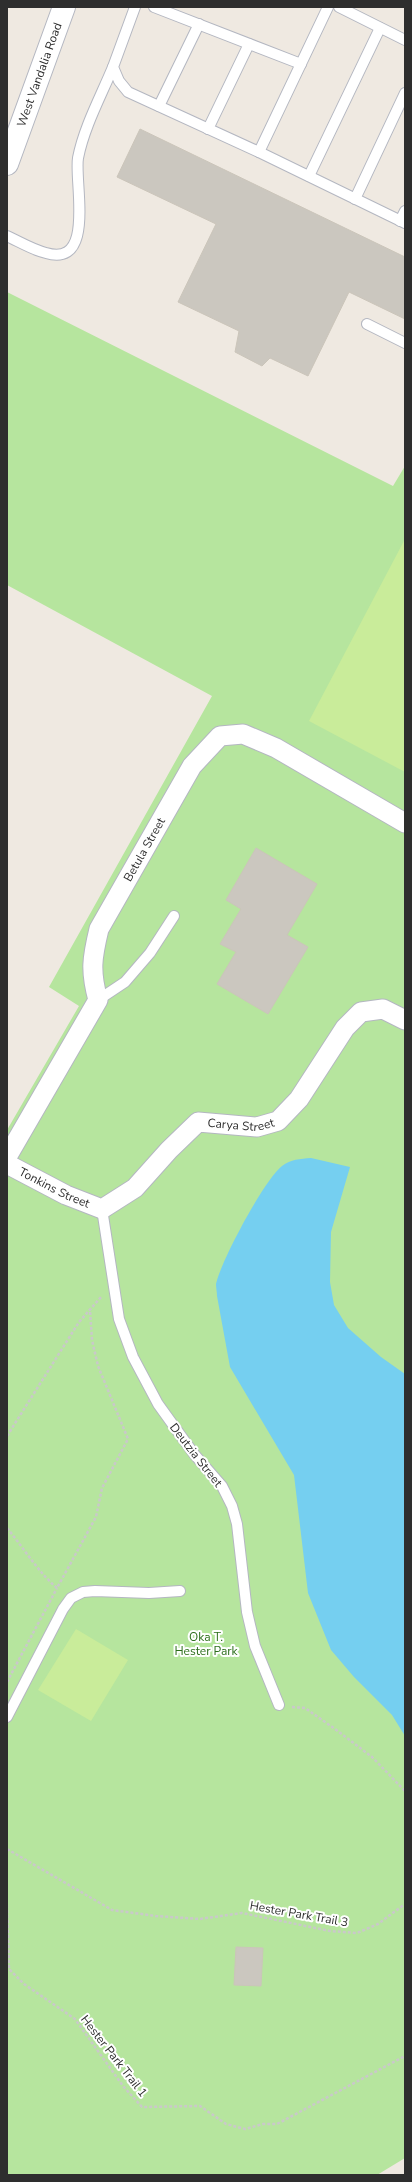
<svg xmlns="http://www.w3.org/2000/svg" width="412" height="2182" viewBox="0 0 412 2182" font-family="'Nunito Sans',sans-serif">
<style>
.green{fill:#b6e59e}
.pitch{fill:#c9ec9a}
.water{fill:#75cff0}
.building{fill:#cbc7bf;stroke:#cbc5ba}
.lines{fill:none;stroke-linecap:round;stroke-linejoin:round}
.service-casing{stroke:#b4b7c1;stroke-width:12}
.minor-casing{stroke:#b4b7c1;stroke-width:21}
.tertiary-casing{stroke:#b4b7c1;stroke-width:24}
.path{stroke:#c9c9c9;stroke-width:2.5;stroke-dasharray:3 2;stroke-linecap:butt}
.service{stroke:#fff;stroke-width:10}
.minor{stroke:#fff;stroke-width:19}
.tertiary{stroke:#fff;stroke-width:22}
.labels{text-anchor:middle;stroke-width:4;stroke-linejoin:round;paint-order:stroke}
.street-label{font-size:12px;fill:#2e2e2e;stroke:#fff}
.park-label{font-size:12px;fill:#2c6e1b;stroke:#fff}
</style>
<rect width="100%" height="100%" fill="#efe9e1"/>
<path class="green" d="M7 292 393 486 405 466V2158L377 2175H7V1130L79 1006 49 987 212 696 7 585Z"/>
<g class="pitch">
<path d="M405 539V772L309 721Z"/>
<path d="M76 1629 128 1660 91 1721 38 1690Z"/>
</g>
<path class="water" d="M311 1158 350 1167 331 1232 330 1282 334 1305 348 1328 381 1357 405 1374V1736L392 1715 354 1677 331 1650 308 1593 294 1475 230 1367 217 1296C217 1292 216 1288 216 1284 221 1261 264 1180 282 1166 291 1159 300 1159 311 1158Z"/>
<g class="building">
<path d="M140 129 405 257V319L349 292 308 376 270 358 262 366 235 352 239 331 178 302 216 224 117 177Z"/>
<path d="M256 848 317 884 287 935 308 947 268 1014 217 984 236 952 220 944 241 909 226 900Z"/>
<path d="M236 1947 263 1948 261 1986 234 1985Z"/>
</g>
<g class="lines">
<defs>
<g id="service">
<path d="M135 7 113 67 119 81 128 92 259 152 405 223"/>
<path d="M154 7 301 64"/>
<path d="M339 7 405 40"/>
<path d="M159 106 199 24"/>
<path d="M208 129 249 44"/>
<path d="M259 152 328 7"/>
<path d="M309 176 380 28"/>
<path d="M355 199 405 93"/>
<path d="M400 221 405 211"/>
<path d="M7 236C20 242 33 250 46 253 96 268 74 182 78 158 84 127 101 96 113 67"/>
<path d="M367 324 405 343"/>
<path d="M98 1000 125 982 150 953 174 916"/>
<path d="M102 1209 119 1319 133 1357 158 1404 194 1454 222 1486 232 1506 237 1524 247 1612 255 1646 279 1705"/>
<path d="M7 1717 63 1609 71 1598 83 1592 95 1591 149 1593 180 1591"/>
</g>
<g id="minor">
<path id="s1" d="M7 1157 98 1000C90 971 92 958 99 929L192 766 220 736 243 734 276 748 405 823"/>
<path id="s2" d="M7 1164 66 1195 102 1209 135 1188 169 1150 198 1122 257 1127 278 1121 299 1099 345 1028 361 1012 383 1009 405 1020"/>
</g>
<g id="tertiary">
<path id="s3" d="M7 164 64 7"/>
</g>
</defs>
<use href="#service" class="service-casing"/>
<use href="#minor" class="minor-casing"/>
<use href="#tertiary" class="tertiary-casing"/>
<g class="path">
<path d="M7 1436 79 1322 102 1296"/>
<path d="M7 1528C23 1547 38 1572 57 1588L96 1517 102 1488 128 1439 98 1366 92 1340 90 1310"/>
<path d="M7 1682 57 1588"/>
<path d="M292 1707 305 1708 335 1729 372 1757 405 1791"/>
<path d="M7 1849 112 1910 156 1916 200 1919 242 1913 330 1931 357 1933 378 1924 405 1904"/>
<path d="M7 1905 9 1969 24 1984 75 2019 123 2086 142 2107 200 2106 226 2124 245 2129 263 2124H277L405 2056"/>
</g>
<use href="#service" class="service"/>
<use href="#minor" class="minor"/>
<use href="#tertiary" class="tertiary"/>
</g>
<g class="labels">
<g class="street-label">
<text dy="4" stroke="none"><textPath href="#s3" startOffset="95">West Vandalia Road</textPath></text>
<text dy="4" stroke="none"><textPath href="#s1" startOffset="345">Betula Street</textPath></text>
<text dy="4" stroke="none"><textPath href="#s2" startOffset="279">Carya Street</textPath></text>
<text dy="4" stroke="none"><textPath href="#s2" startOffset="53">Tonkins Street</textPath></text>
<text transform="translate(196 1455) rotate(52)" y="4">Deutzia Street</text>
<text transform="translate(299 1914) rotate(10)" y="4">Hester Park Trail 3</text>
<text transform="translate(114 2056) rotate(52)" y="4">Hester Park Trail 1</text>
</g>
<g class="park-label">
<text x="206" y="1641">Oka T.<tspan x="206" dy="14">Hester Park</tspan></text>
</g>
</g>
<rect width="412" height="2182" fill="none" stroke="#2e2e2e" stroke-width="16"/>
</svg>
